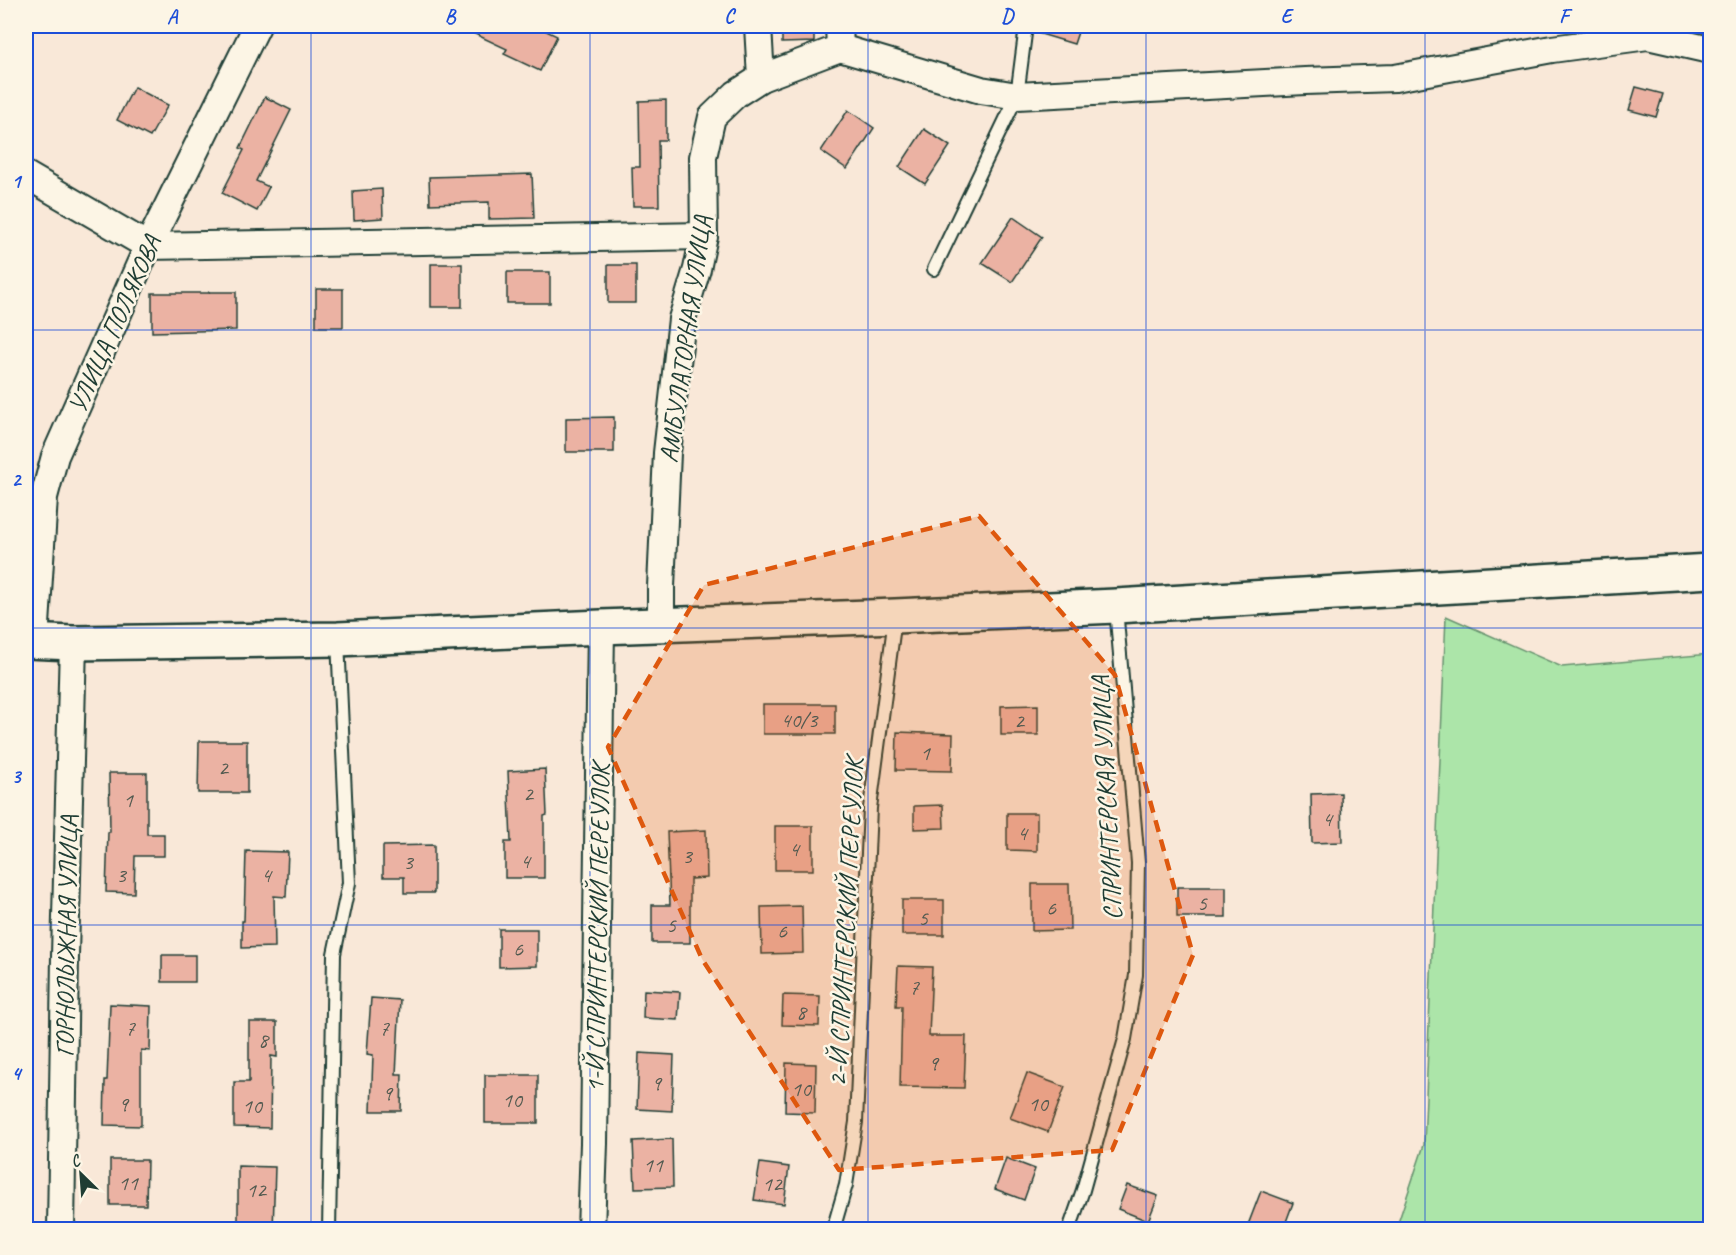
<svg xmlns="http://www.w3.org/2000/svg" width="1736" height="1255" viewBox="0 0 1736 1255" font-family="Caveat,sans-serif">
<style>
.green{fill:#ace5a9;stroke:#66916e;stroke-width:1.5}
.building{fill:#ebb2a3;stroke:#1f3d34;stroke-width:1.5}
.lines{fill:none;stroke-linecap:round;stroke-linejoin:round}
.lane-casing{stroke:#1f3d34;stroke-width:16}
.street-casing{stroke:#1f3d34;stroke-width:30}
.secondary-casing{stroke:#1f3d34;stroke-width:38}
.lane{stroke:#fcf5e5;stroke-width:12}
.street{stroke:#fcf5e5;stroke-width:26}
.secondary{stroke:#fcf5e5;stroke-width:33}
.marked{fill:#de580e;fill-opacity:0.2;stroke:#de580e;stroke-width:4.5;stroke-dasharray:12 8;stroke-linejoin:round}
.grid{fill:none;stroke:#1d4ed8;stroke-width:1.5;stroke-opacity:0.55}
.labels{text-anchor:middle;stroke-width:5;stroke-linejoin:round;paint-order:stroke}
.number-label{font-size:22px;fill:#525a50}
.street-label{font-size:26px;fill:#1f3d34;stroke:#fcf5e5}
.neatline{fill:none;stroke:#1d4ed8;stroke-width:2}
.grid-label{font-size:20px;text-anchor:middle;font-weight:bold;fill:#1d4ed8}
</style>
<rect width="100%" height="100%" fill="#f9e8d8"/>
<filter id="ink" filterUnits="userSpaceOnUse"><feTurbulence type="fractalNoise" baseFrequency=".0167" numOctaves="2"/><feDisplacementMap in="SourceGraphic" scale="12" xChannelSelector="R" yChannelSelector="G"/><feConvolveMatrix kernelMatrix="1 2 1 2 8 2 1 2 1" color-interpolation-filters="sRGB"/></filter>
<g filter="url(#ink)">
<path class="green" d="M1446 616 1562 667 1710 654V1229H1396L1424 1145Z"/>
<g class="building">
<path d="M458 26H536L557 36 540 71 504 54 507 49Z"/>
<path d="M782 26H814V42L782 43Z"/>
<path d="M1034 26H1080L1074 44 1034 32Z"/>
<path d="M134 87 168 105 150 137 117 120Z"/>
<path d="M1636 87 1663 94 1656 117 1629 110Z"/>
<path d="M265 97 291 110 256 181 269 187 257 211 222 193 244 150 240 148Z"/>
<path d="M666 100V140H658L659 206H633L632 167H640L639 101Z"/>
<path d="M848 110 874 128 847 169 821 151Z"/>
<path d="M924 129 950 146 925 184 899 167Z"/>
<path d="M532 174 534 218 489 219V202L430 204 429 177Z"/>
<path d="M382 189 383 218 354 220 353 191Z"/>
<path d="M1013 217 1042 237 1012 282 982 263Z"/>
<rect x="431" y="264" width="31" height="43"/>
<rect x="608" y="265" width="28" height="38"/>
<rect x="507" y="272" width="43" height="31"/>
<rect x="316" y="289" width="27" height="38"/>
<path d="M209 292H236V330L152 332V293H209Z"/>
<path d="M614 417V452H566V418Z"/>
<rect x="763" y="704" width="72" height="30"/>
<path d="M1038 705V735H1001V706Z"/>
<path d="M897 732 953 734 952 771 896 770Z"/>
<path d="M199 741H247V793H198Z"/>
<path d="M545 769 547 815 544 816V878H505V842H511L508 771Z"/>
<path d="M109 773H147V834H164V856H135L134 893 106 892 108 832H110Z"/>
<path d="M1341 793 1342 842 1312 843 1311 794Z"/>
<path d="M943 805 944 828 914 829V806Z"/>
<path d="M1007 813H1037V851L1007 850Z"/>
<rect x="775" y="826" width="38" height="44"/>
<path d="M706 830 707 878 690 879V943H652V905H670L667 832Z"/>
<path d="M434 845V893H404V877H383V846Z"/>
<path d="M246 851 288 852 286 897 274 896 275 947 242 948V921H244Z"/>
<path d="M1032 884H1069L1070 930 1032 931Z"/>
<rect x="1177" y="887" width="49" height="30"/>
<rect x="902" y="900" width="42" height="35"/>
<path d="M802 906 803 953 762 954 761 907Z"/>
<path d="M499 929H537V966L499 967Z"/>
<rect x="162" y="955" width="33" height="27"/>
<path d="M898 966 932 967 929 1036H966L964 1088 900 1087 902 1006H896Z"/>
<path d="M644 990 680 992 678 1020 643 1018Z"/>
<path d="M783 995 820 996 819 1026 782 1025Z"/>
<path d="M371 998 400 1000 396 1074H402L401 1111H371L373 1055 367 1054Z"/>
<path d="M110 1004 151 1006 150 1051 141 1050V1126L104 1125 105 1080H107Z"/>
<path d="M249 1022H277V1057L271 1056 270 1128 234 1127V1082H249Z"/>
<path d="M639 1053 674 1055 672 1111 637 1109Z"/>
<path d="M786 1063 816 1064 815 1113 785 1112Z"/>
<path d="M1027 1073 1065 1087 1048 1132 1010 1118Z"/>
<rect x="485" y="1075" width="53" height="48"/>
<path d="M672 1139 673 1187 635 1188 633 1141Z"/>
<path d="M1006 1158 1035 1169 1024 1200 995 1189Z"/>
<path d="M110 1160H147L146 1205H110Z"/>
<path d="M760 1163 789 1167 784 1204 754 1200Z"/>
<path d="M238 1166 275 1167 273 1230H238Z"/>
<path d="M1127 1185 1158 1196 1148 1221 1118 1209Z"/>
<path d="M1261 1191 1293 1203 1283 1230H1246Z"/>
</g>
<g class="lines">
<defs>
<g id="lane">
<path d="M934 269 1017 96 1026 26"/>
<path d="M329 1230 334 954 349 883 338 640"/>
<path d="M833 1230 846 1185 856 1122 870 808 895 618"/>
<path d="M1069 1230 1083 1190 1125 1039 1136 975 1138 863 1116 608"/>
</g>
<g id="street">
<path d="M758 26 761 78"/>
<path d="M840 48 981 90 1017 96 1305 81 1395 78 1552 49 1648 36 1710 50"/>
<path d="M26 175 148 246 704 236"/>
<path d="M661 625V587L667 453 682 319 697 269 704 236 703 157 712 117 736 94 761 78 840 48 839 26"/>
<path d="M35 641 44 497 55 456 148 246 257 26"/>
<path d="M61 1230 65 956 73 643"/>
<path d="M591 1230 594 1143 601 627"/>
</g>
<path id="secondary" d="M26 641 73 643 338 639 601 627 895 616 1116 606 1710 571"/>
</defs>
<use href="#lane" class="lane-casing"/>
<use href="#street" class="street-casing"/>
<use href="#secondary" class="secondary-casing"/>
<use href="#lane" class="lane"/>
<use href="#street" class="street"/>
<use href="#secondary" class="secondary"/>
</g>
</g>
<path class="marked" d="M979 516 1115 675 1193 955 1112 1150 839 1170 702 959 608 747 704 585Z"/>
<path class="grid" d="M311 26V1230M590 26V1230M868 26V1230M1146 26V1230M1425 26V1230M26 330H1710M26 628H1710M26 925H1710"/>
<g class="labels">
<g class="number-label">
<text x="799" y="727">40/3</text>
<text x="1019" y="728">2</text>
<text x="925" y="760">1</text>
<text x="223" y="775">2</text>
<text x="528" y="801">2</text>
<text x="128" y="807">1</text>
<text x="1327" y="826">4</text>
<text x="1022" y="840">4</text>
<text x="794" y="856">4</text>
<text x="687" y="863">3</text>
<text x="525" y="868">4</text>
<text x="408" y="869">3</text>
<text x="121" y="882">3</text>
<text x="266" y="882">4</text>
<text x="1202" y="910">5</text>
<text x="1051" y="915">6</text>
<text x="923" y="925">5</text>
<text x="671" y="932">5</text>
<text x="782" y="938">6</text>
<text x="518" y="956">6</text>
<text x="914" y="994">7</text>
<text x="801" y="1019">8</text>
<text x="130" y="1035">7</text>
<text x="384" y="1035">7</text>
<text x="263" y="1047">8</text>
<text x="933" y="1070">9</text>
<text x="656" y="1090">9</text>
<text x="801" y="1096">10</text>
<text x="387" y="1100">9</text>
<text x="512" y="1107">10</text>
<text x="123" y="1111">9</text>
<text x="1038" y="1111">10</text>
<text x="252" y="1113">10</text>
<text x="653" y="1172">11</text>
<text x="128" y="1190">11</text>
<text x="772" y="1191">12</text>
<text x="256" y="1197">12</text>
</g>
<g class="street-label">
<text transform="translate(114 324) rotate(-66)" y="9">УЛИЦА ПОЛЯКОВА</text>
<text transform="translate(685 339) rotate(-82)" y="9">АМБУЛАТОРНАЯ УЛИЦА</text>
<text transform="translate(1106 798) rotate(-93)" y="9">СПРИНТЕРСКАЯ УЛИЦА</text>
<text transform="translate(845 922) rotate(-87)" y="9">2-Й СПРИНТЕРСКИЙ ПЕРЕУЛОК</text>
<text transform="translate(597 928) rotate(-89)" y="9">1-Й СПРИНТЕРСКИЙ ПЕРЕУЛОК</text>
<text transform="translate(66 936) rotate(-89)" y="9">ГОРНОЛЫЖНАЯ УЛИЦА</text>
</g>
</g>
<rect width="1736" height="1255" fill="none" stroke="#fcf5e5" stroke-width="66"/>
<g transform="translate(81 1174) rotate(335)" stroke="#fcf5e5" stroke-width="4.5" paint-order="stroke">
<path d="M0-4.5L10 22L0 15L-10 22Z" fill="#1f3d34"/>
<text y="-9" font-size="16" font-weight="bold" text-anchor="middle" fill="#1f3d34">С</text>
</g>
<rect x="33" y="33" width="1670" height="1189" class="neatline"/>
<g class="grid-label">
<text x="172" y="23">A</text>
<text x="450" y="23">B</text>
<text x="729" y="23">C</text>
<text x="1007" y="23">D</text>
<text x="1286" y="23">E</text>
<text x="1564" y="23">F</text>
<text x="16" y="188">1</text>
<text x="16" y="486">2</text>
<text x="16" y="783">3</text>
<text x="16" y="1080">4</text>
</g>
</svg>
